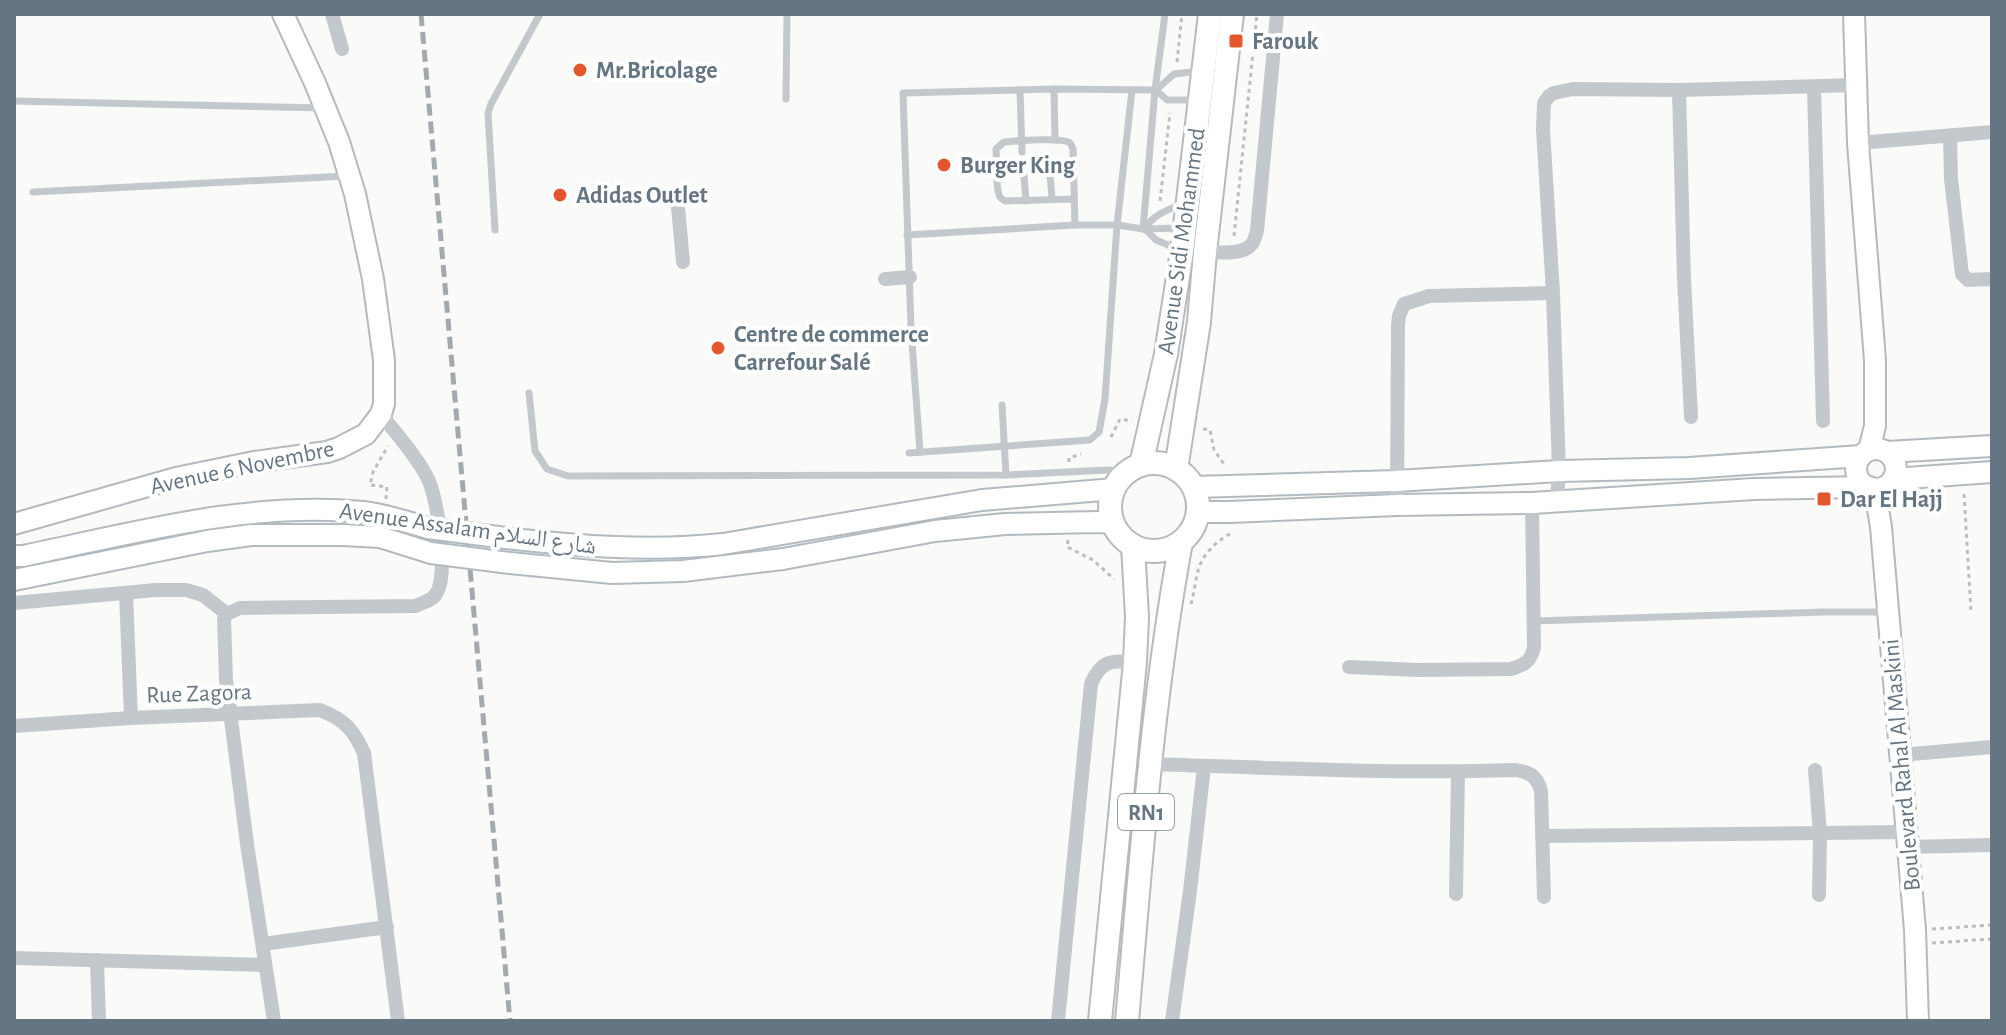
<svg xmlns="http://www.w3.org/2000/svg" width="2006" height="1035" viewBox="0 0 2006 1035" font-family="'Alegreya Sans','Noto Naskh Arabic',sans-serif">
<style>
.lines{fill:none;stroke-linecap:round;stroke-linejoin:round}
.secondary-casing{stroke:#b3babf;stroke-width:24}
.primary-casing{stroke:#b5babe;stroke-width:26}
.path{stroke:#bbbfc2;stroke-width:3;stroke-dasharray:4 4;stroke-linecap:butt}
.lane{stroke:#c3c8cc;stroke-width:7}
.street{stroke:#c3c8cc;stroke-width:14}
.secondary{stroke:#fff;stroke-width:20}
.primary{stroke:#fff;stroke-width:22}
.rail{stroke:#a2aab0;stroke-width:5;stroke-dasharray:12 6;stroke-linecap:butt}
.secondary-bridge-casing{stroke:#b3babf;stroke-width:24;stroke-linecap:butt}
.secondary-bridge{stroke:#fff;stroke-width:20}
.poi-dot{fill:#e4572e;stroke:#fff;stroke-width:3}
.labels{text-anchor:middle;stroke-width:8;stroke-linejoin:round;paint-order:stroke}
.shield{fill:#fff;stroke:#939fa8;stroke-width:2}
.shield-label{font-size:22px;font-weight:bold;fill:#657683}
.poi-label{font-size:24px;font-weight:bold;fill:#657683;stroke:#fff;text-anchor:start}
.street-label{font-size:24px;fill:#657683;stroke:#fff}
</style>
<rect width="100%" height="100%" fill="#fafaf8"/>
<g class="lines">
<defs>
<g id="secondary">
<path d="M1854 14 1858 143 1875 360V426L1869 450"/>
<circle cx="1876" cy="469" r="20"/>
<path d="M1887 452 1992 446"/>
<path d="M1893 479 1992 472"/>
<path d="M1193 487 1396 481 1559 471 1689 468 1861 456"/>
<path d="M1872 488 1877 503 1881 527 1915 930 1918 1021"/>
<path d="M1198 512H1230L1397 505 1532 503 1754 489 1869 487"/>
<path d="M14 524 176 478 254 462 327 452 339 448 366 434 381 414 384 404V360L373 279 355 194 339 142 315 83 283 14"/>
<path d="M506 538C579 546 651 552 723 544L982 500 1114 489"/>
<path d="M14 556H23C134 533 248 501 363 512 384 514 407 522 428 528"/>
<path d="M510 563 612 573 683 571 783 559 935 531 1005 524 1097 522 1113 523"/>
<path d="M14 580 207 541 251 535H343L380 537 431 553"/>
</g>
<g id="primary">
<circle cx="1154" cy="507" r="44"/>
<path d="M1141 465 1166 354 1182 251 1210 14"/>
<path d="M1176 469 1199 322 1205 252 1232 14"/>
<path d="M1100 1021 1135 662 1137 617 1133 546"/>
<path d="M1127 1021C1141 861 1152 700 1181 542"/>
</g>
</defs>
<use href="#secondary" class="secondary-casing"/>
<use href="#primary" class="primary-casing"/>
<g class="path">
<path d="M1177 62 1182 14"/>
<path d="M1160 201 1170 113"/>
<path d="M1234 236 1257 14"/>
<path d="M1203 429 1210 430 1214 450 1226 467"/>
<path d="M1111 437 1120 419 1132 421"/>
<path d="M1069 462V458L1081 454"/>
<path d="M1964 494 1971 611"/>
<path d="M386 499 387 487 370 485 373 472 388 446"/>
<path d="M1068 540 1067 547 1093 560 1114 579"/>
<path d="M1191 604C1194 594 1195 582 1198 571 1202 554 1218 540 1233 532"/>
<path d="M1932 929 1992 925"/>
<path d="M1932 943 1992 939"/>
</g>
<g class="lane">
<path d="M1054 89 1055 140"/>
<path d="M1020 90 1022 152"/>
<path d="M1156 90 1174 74 1200 71"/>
<path d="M786 99 787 14"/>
<path d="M14 101 323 108"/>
<path d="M1050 174 1052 199"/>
<path d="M1024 176 1026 201"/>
<path d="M33 192 346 176"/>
<path d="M1074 199 1005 201C1004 200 1001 199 1000 197 995 189 997 159 996 149L1004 142C1015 141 1063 137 1070 143 1071 144 1072 147 1073 149L1075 225"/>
<path d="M1143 229 1155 90 1165 14"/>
<path d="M495 230 488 113 491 104 540 14"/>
<path d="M907 235 1075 225H1117L1143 229 1180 228"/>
<path d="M1180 250 1156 240 1145 229C1153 214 1170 209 1185 203"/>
<path d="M529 393 535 451 547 469 568 476 1006 475 1108 470 1130 471"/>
<path d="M1002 405 1006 475"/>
<path d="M920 452 911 328 903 93 1054 89 1156 90 1167 100H1197"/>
<path d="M909 453 1090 440 1099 432 1105 399 1117 225 1132 90"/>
<path d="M1534 621 1823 612H1884"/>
</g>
<g class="street">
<path d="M332 14 342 49"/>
<path d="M1814 88 1823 421"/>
<path d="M1679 90 1684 279 1691 417"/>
<path d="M1950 136 1951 179 1962 274 1968 280 1992 279"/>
<path d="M1858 143 1992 132"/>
<path d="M678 207 683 262"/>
<path d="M1205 252C1218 252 1242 256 1252 244 1254 242 1256 234 1257 231L1277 14"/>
<path d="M885 279 910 277"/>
<path d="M1557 500 1559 471 1553 293 1543 129 1544 103 1549 96 1554 93 1573 89 1679 90 1855 85"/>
<path d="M1397 505 1398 325 1399 316 1404 304 1429 296 1553 293"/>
<path d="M126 593 131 718"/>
<path d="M14 603 156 590H186L203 595 227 614"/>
<path d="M1349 667 1418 670 1511 669C1524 665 1531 662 1534 647L1532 503"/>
<path d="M14 726 131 718 320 710C345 720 353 729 364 753L398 1021"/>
<path d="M1900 755 1992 747"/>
<path d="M1151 764C1272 768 1394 774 1515 770 1530 772 1537 776 1541 791L1544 897"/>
<path d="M1815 770 1820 834 1819 895"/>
<path d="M1542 836 1906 832"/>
<path d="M1907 847 1992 845"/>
<path d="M1456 894 1458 772"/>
<path d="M263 944 387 927"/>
<path d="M14 958 265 965"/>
<path d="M97 960 99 1021"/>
<path d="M274 1021 247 844 226 680 224 619 227 614 240 608 415 606C422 603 432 601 436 594 449 575 438 500 428 479 416 455 397 435 381 414"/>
<path d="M1058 1021 1091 684C1102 659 1111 661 1135 662"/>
<path d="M1172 1021 1190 891 1204 767"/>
</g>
<use href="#secondary" class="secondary"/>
<use href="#primary" class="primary"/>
<path class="rail" d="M421 14 510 1021"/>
<defs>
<g id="secondary-bridge">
<path d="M428 528 506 538"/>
<path d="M431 553 510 563"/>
</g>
</defs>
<use href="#secondary-bridge" class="secondary-bridge-casing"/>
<use href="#secondary-bridge" class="secondary-bridge"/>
</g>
<g class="poi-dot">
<rect x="1228" y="33" width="16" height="16" rx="4"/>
<circle cx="580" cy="70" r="8"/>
<circle cx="944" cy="165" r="8"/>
<circle cx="560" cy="195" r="8"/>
<circle cx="718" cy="348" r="8"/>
<rect x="1816" y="491" width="16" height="16" rx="4"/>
</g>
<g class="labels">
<rect class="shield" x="1118" y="794" width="56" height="36" rx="6"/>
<g class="shield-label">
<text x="1146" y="820">RN1</text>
</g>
<g class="poi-label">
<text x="1252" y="49">Farouk</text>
<text x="596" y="78">Mr.Bricolage</text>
<text x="960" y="173">Burger King</text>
<text x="576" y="203">Adidas Outlet</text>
<text x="734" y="342">Centre de commerce<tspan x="734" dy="28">Carrefour Salé</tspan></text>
<text x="1840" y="507">Dar El Hajj</text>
</g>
<g class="street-label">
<text transform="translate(1181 241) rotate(-82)" y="8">Avenue Sidi Mohammed</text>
<text transform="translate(242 467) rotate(-12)" y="8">Avenue 6 Novembre</text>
<text transform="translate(468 528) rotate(8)" y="8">Avenue Assalam شارع السلام</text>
<text transform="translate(199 693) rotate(-2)" y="8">Rue Zagora</text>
<text transform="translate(1901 765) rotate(-95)" y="8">Boulevard Rahal Al Maskini</text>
</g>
</g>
<rect width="2006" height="1035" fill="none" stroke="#657683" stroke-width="32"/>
</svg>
